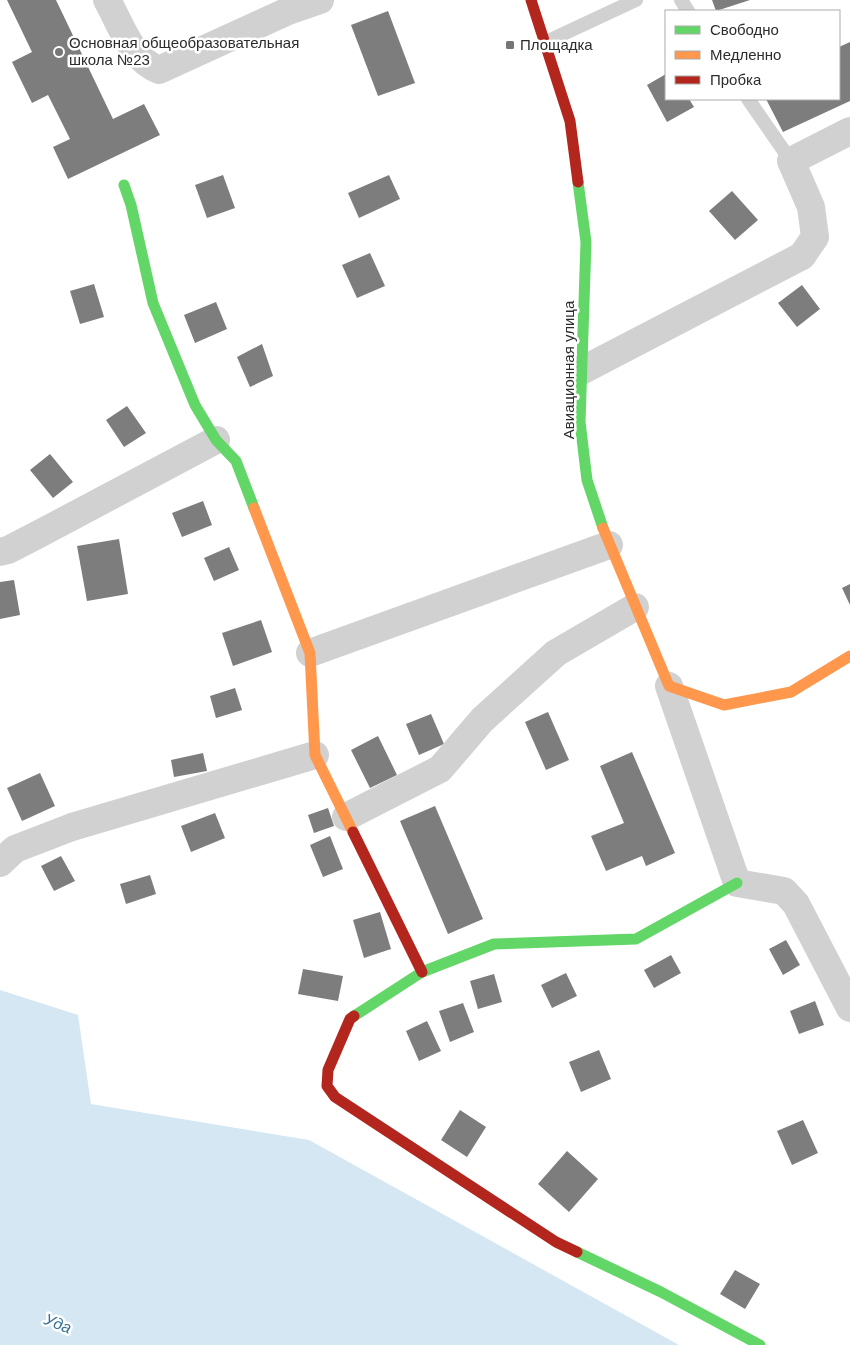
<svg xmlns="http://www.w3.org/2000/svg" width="850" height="1345" viewBox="0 0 850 1345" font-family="Helvetica,sans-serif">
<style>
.water{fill:#d4e7f2}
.building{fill:#7d7d7d}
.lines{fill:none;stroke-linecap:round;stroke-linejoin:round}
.lane{stroke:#d1d1d1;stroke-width:14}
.street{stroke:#d1d1d1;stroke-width:28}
.fast{stroke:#63d668;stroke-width:11}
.slow{stroke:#ff974d;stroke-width:11}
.jam{stroke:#b3261e;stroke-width:11}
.poi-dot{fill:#767676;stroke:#fff;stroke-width:2}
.labels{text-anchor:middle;stroke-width:5;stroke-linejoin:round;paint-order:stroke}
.poi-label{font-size:15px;fill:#2c2c2c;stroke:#fff;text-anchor:start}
.street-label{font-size:15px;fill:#2c2c2c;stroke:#fff}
.water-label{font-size:16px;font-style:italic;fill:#367192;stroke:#fff}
</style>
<rect width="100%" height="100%" fill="#fff"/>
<path class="water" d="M0 990 78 1015 91 1104 309 1140 679 1345H0Z"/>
<g class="building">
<path d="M7 0H56L113 119 144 104 160 135 68 179 53 147 70 139 48 95 32 103 12 62 32 52Z"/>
<path d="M712 0H750L716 11Z"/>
<path d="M388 11 415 83 378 96 351 25Z"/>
<path d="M850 42V101L783 132 766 99H839V47Z"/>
<path d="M666 74V99H689L694 107 667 122 647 85Z"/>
<path d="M223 175 235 208 207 218 195 185Z"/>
<path d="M389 175 400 199 359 218 348 193Z"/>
<path d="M732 191 758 220 735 240 709 211Z"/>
<path d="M370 253 385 286 357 298 342 265Z"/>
<path d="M94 284 104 317 80 324 70 291Z"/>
<path d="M802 285 820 309 797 327 778 303Z"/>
<path d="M216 302 227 329 195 343 184 315Z"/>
<path d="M262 344 273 376 250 387 237 357Z"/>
<path d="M127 406 146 433 124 447 106 420Z"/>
<path d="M50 454 73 482 53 498 30 470Z"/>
<path d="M203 501 212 525 182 537 172 513Z"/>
<path d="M119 539 128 594 87 601 77 546Z"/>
<path d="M229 547 239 570 214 581 204 558Z"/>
<path d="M14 580 20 615 0 619V582Z"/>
<path d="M850 584V605L842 588Z"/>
<path d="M261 620 272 652 233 666 222 633Z"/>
<path d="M235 688 242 710 216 718 210 696Z"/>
<path d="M548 712 569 760 546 770 525 722Z"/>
<path d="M431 714 444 744 419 755 406 724Z"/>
<path d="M378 736 397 775 370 788 351 750Z"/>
<path d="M632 752 675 853 646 866 642 856 606 871 591 836 624 823 600 766Z"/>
<path d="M203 753 207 771 174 777 171 760Z"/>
<path d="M40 773 55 806 22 821 7 788Z"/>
<path d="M435 806 483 919 448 934 400 821Z"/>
<path d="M328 808 334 826 314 833 308 815Z"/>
<path d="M215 813 225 838 191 852 181 826Z"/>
<path d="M330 836 343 869 323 877 310 845Z"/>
<path d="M61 856 75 881 54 891 41 866Z"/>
<path d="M150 875 156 894 126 904 120 884Z"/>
<path d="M380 912 391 949 364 958 353 920Z"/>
<path d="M786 940 800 965 783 975 769 949Z"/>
<path d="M671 955 681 973 654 988 644 970Z"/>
<path d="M303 969 343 976 338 1001 298 994Z"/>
<path d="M566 973 577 996 552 1008 541 985Z"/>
<path d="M494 974 502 1002 478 1009 470 981Z"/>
<path d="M815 1001 824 1025 799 1034 790 1011Z"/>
<path d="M463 1003 474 1032 450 1042 439 1011Z"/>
<path d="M427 1021 441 1051 419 1061 406 1031Z"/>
<path d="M599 1050 611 1079 581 1092 569 1062Z"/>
<path d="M460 1110 486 1127 467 1157 441 1140Z"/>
<path d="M803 1120 818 1153 792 1165 777 1131Z"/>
<path d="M567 1151 598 1179 569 1212 538 1184Z"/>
<path d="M735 1270 760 1284 745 1309 720 1294Z"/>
</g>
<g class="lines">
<g class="lane">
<path d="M681 0 688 11"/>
<path d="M546 42 636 0"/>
<path d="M748 99 791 161"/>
</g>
<g class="street">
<path d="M107 0C121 25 131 59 159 70L288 11 320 0"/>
<path d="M581 371 802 256 815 237 811 207 791 161 850 131"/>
<path d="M0 552 8 550 39 534 216 440"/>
<path d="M310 653 609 545"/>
<path d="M669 686 737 883 784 891 796 904 850 1008"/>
<path d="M346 817 440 769 482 720 556 653 635 607"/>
<path d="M0 863 15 849 72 827 315 755"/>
</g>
<g class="fast">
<path d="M578 182 586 242 580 422 587 480 603 528"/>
<path d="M124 185 131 205 153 303 195 405 216 440 236 461 254 508"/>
<path d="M354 1016 422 972 494 944 636 939 737 883"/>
<path d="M577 1252 661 1292 760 1345"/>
</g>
<g class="slow">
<path d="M254 508 310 653 315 755 353 832"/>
<path d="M603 528 669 686 724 705 791 692 850 656"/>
</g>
<g class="jam">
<path d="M531 0 570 121 578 182"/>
<path d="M353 832 422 972"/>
<path d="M354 1016 350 1019 328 1070 327 1086 335 1097 556 1242 577 1252"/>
</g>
</g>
<g class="poi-dot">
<rect x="505" y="40" width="10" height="10" rx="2.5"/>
<circle cx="59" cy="52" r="5"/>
</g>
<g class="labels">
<g class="poi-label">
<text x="69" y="48">Основная общеобразовательная<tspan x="69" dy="17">школа №23</tspan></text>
<text x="520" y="50">Площадка</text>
</g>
<g class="street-label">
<text transform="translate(569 370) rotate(-90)" y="5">Авиационная улица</text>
</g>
<g class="water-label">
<text transform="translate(58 1323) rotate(21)" y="6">Уда</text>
</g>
</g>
<rect x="665" y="10" width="175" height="90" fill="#ffffff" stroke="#ababab"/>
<rect x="675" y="26" width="25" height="8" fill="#63d668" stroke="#ababab"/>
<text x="710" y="35" font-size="15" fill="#2c2c2c">Свободно</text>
<rect x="675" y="51" width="25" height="8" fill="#ff974d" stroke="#ababab"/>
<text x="710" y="60" font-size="15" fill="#2c2c2c">Медленно</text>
<rect x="675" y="76" width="25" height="8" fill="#b3261e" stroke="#ababab"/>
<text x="710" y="85" font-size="15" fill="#2c2c2c">Пробка</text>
</svg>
